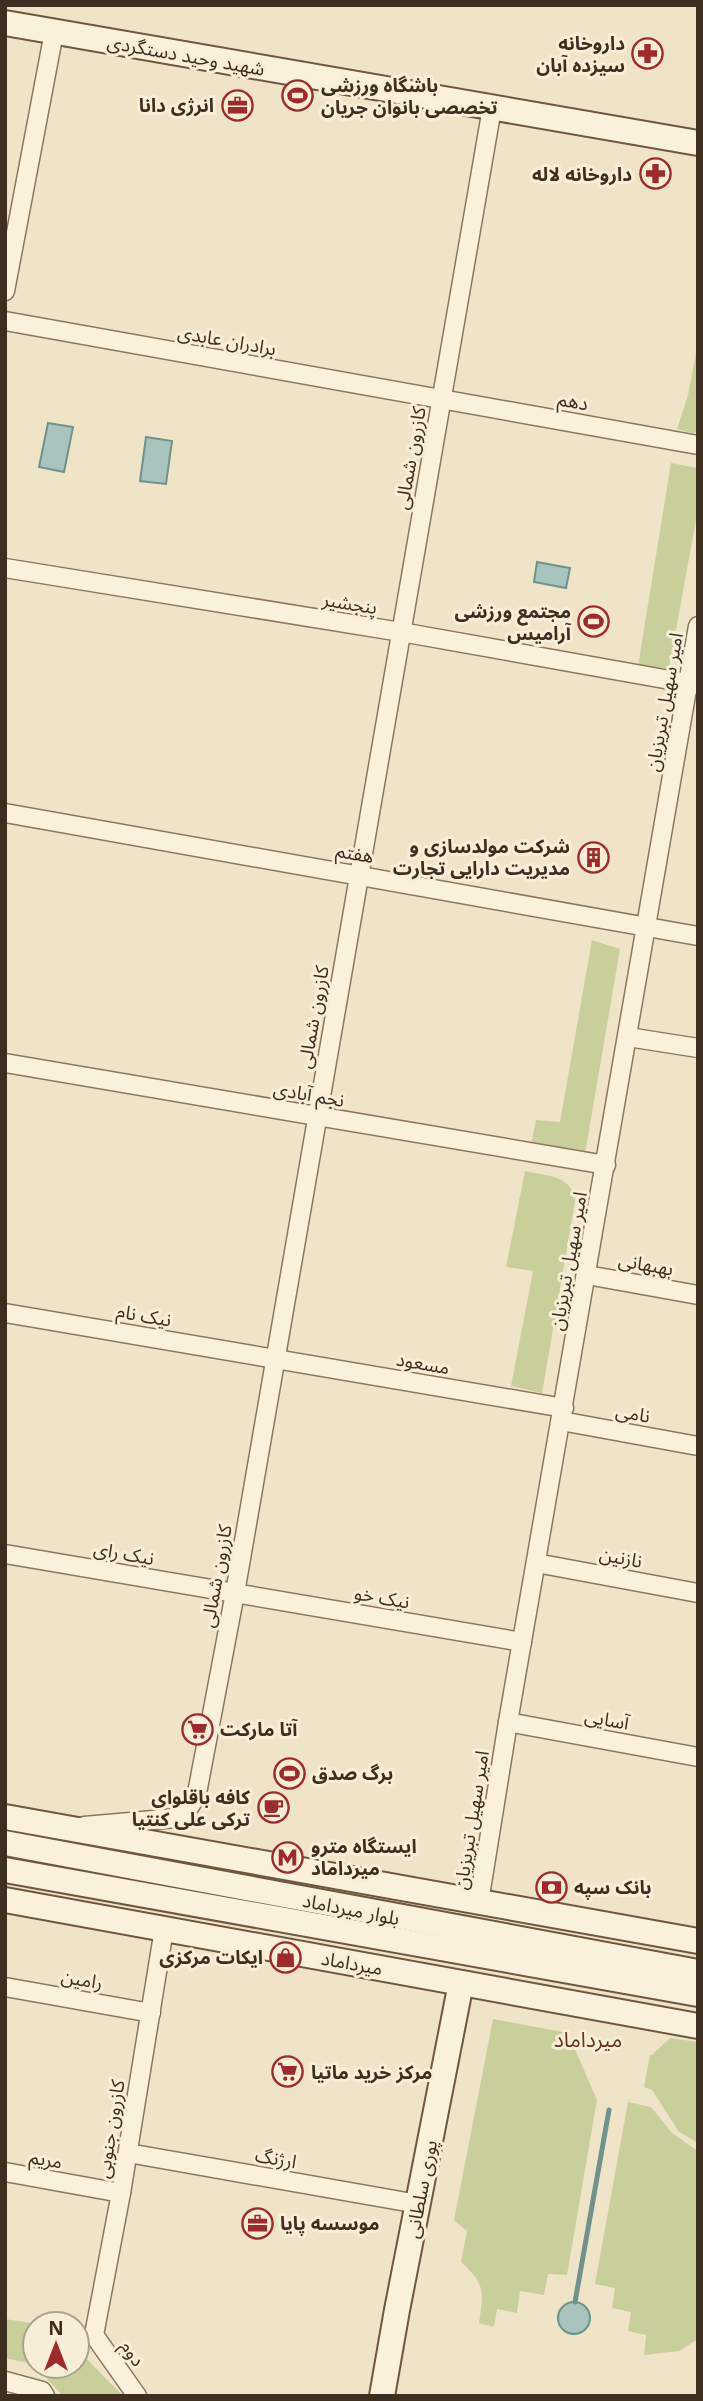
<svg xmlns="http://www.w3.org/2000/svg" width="703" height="2401" viewBox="0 0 703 2401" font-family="Georgia,'Noto Sans Arabic',serif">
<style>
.green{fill:#c9cf9b}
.water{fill:#a9c4bc;stroke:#6f938a;stroke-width:2}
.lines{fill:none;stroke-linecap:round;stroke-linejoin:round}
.stream{stroke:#6f938a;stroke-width:5}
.street-casing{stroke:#8d765c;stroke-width:21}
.secondary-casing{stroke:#6f573f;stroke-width:28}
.street{stroke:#faf1dc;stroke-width:18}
.secondary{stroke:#faf1dc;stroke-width:24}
.labels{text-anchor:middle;stroke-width:6;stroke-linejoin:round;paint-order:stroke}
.poi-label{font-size:19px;font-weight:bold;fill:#3d2e20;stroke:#f7eed8;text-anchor:end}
.street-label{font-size:19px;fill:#3d2e20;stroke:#f7eed8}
.neighbourhood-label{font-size:21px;fill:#6b2e1e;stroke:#f7eed8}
</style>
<rect width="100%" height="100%" fill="#f0e4c8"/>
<g class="green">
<path d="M698 342V432L692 433 677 429 688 395Z"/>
<path d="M671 463 698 468V509L669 668 638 666Z"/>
<path d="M592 940 620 949 585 1154 531 1145 536 1120 560 1122Z"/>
<path d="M525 1171C547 1176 573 1175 575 1202L542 1393 511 1386 533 1271 506 1267Z"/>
<path d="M493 2019 568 2033 597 2100 567 2275 548 2274 544 2295 520 2291 517 2313 497 2309 494 2327 479 2323C484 2291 485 2284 461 2262L467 2231 454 2220Z"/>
<path d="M670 2038 698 2042V2143L679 2132 652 2090 644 2087 650 2055H652Z"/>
<path d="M628 2102 651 2107 672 2133 698 2151V2339L679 2351 644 2355 646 2335 628 2331 631 2312 612 2308 615 2288 595 2284Z"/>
<path d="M5 2319 38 2324H35V2366H77V2349L123 2396H63L33 2364 5 2358Z"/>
</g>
<g class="water">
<path d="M48 423 73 427 64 472 39 467Z"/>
<path d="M146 437 172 441 166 484 140 481Z"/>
<path d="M537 562 570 568 566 588 534 582Z"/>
<circle cx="574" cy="2318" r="16"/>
</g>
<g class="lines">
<path class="stream" d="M575 2302 609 2110"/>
<defs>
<g id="street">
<path d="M5 291 54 32"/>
<path d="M5 321 698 445"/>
<path d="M5 568 401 632 698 685"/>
<path d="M5 813 698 936"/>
<path d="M628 1037 698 1048"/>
<path d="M5 1063 606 1165"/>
<path d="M587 1275 698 1295"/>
<path d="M5 1313 564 1408"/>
<path d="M561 1421 698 1446"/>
<path d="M5 1554 522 1642"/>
<path d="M536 1563 698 1593"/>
<path d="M508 1722 698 1757"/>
<path d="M84 1826 177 1818C189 1810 194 1802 198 1788L235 1593 492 108"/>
<path d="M479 1902 508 1722 698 626"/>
<path d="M5 1987 151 2013"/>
<path d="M128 2153 418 2204"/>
<path d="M5 2172 121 2193"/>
<path d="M5 2381 42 2391 45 2396"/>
<path d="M137 2396 94 2335 121 2193 164 1929"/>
</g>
<g id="secondary">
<path d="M5 23 698 143"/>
<path d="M5 1817 698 1941"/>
<path d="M5 1843 698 1972"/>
<path d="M5 1870 698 1994"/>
<path d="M5 1900 698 2026"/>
<path d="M382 2396 397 2310 461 1983"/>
</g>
</defs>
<use href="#street" class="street-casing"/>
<use href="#secondary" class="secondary-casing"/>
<use href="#street" class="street"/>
<use href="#secondary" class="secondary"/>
</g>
<defs>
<symbol id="pharmacy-ring" viewBox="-11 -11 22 22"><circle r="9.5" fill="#f7eed8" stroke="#9e2a2b" stroke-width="1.5"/><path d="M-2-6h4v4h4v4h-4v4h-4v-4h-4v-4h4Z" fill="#9e2a2b"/></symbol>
<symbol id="stadium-ring" viewBox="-11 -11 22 22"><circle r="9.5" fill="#f7eed8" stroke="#9e2a2b" stroke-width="1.5"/><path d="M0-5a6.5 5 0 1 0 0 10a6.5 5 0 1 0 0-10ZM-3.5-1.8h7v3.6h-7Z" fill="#9e2a2b"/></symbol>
<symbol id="office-ring" viewBox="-11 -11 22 22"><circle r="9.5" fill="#f7eed8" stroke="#9e2a2b" stroke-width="1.5"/><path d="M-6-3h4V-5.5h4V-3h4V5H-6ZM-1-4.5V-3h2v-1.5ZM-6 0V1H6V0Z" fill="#9e2a2b"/></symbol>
<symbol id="building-ring" viewBox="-11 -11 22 22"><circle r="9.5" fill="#f7eed8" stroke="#9e2a2b" stroke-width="1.5"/><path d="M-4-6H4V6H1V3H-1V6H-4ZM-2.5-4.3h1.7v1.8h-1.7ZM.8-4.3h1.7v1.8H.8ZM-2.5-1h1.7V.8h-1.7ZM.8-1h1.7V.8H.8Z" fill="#9e2a2b"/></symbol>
<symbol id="supermarket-ring" viewBox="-11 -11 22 22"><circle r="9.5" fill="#f7eed8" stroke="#9e2a2b" stroke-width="1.5"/><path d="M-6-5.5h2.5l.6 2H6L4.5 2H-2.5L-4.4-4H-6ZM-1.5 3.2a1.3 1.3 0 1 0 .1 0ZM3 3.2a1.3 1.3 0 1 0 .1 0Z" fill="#9e2a2b"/></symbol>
<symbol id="cafe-ring" viewBox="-11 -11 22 22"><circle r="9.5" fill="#f7eed8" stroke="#9e2a2b" stroke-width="1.5"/><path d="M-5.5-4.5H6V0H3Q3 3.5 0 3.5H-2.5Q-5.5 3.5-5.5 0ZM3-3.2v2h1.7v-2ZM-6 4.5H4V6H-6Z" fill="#9e2a2b"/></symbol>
<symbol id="metro-ring" viewBox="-11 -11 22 22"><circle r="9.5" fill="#f7eed8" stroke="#9e2a2b" stroke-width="1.5"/><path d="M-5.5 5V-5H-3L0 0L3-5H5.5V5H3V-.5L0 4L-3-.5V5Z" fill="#9e2a2b"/></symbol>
<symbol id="bank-ring" viewBox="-11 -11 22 22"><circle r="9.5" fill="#f7eed8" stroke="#9e2a2b" stroke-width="1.5"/><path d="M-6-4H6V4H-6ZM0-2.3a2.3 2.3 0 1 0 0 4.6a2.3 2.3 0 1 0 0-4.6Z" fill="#9e2a2b"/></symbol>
<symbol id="shop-ring" viewBox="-11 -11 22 22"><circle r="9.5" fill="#f7eed8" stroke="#9e2a2b" stroke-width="1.5"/><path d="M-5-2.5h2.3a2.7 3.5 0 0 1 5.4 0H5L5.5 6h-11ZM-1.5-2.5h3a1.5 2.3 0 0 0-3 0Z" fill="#9e2a2b"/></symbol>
</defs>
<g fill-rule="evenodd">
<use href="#pharmacy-ring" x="630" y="36" width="35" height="35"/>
<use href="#stadium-ring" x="280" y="78" width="35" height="35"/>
<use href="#office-ring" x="220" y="88" width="35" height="35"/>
<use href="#pharmacy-ring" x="638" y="156" width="35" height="35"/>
<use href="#stadium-ring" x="576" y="604" width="35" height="35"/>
<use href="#building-ring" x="576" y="840" width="35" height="35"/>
<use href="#supermarket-ring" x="180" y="1712" width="35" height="35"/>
<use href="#stadium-ring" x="272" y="1756" width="35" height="35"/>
<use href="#cafe-ring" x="256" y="1790" width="35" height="35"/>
<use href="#metro-ring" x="270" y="1840" width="35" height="35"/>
<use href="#bank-ring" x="534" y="1870" width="35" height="35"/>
<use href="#shop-ring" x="268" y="1940" width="35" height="35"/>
<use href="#supermarket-ring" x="270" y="2054" width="35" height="35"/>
<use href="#office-ring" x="240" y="2206" width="35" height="35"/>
</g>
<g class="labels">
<g class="poi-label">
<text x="625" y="50">داروخانه<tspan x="625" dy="22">سیزده آبان</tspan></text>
<text x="321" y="92" text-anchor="start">باشگاه ورزشی<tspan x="321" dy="22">تخصصی بانوان جریان</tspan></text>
<text x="214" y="112">انرژی دانا</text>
<text x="632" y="181">داروخانه لاله</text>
<text x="571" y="618">مجتمع ورزشی<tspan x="571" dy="22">آرامیس</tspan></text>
<text x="570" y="853">شرکت مولدسازی و<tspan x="570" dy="22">مدیریت دارایی تجارت</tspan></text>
<text x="220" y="1736" text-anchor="start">آتا مارکت</text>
<text x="312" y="1780" text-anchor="start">برگ صدق</text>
<text x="250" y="1804">کافه باقلوای<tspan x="250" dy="22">ترکی علی کنتیا</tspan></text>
<text x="311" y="1853" text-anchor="start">ایستگاه مترو<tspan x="311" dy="22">میرداماد</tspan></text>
<text x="574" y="1894" text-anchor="start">بانک سپه</text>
<text x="263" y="1964">ایکات مرکزی</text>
<text x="311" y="2079" text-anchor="start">مرکز خرید ماتیا</text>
<text x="280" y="2230" text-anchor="start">موسسه پایا</text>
</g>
<g class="street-label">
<text transform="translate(186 55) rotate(10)" y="7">شهید وحید دستگردی</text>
<text transform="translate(227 340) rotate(10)" y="7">برادران عابدی</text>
<text transform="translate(573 401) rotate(10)" y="7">دهم</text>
<text transform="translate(410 458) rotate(-80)" y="7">کازرون شمالی</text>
<text transform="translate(350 603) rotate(9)" y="7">پنجشیر</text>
<text transform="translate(664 702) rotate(-80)" y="7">امیر سهیل تبریزیان</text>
<text transform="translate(355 853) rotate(10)" y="7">هفتم</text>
<text transform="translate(313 1017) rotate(-80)" y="7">کازرون شمالی</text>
<text transform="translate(309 1094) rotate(10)" y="7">نجم آبادی</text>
<text transform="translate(568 1261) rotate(-80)" y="7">امیر سهیل تبریزیان</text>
<text transform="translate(646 1264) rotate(10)" y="7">بهبهانی</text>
<text transform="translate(144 1315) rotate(10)" y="7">نیک نام</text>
<text transform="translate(423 1363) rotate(10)" y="7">مسعود</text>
<text transform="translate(633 1413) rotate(10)" y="7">نامی</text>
<text transform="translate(124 1553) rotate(10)" y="7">نیک رای</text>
<text transform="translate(621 1557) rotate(11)" y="7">نازنین</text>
<text transform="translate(216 1576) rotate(-80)" y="7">کازرون شمالی</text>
<text transform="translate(382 1597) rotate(10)" y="7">نیک خو</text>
<text transform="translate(607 1719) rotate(10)" y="7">آسایی</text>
<text transform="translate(471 1820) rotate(-81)" y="7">امیر سهیل تبریزیان</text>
<text transform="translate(351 1909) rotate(11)" y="7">بلوار میرداماد</text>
<text transform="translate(352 1963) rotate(10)" y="7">میرداماد</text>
<text transform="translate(82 1979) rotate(10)" y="7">رامین</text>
<text transform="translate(110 2129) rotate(-81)" y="7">کازرون جنوبی</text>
<text transform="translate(276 2158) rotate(10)" y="7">ارژنگ</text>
<text transform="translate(46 2159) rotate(10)" y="7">مریم</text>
<text transform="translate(421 2189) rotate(-79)" y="7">پوری سلطانی</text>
<text transform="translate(133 2353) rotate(55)" y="7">دوم</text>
</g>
<g class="neighbourhood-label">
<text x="588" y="2047">میرداماد</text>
</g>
</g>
<rect width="703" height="2401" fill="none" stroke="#3d2e20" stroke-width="14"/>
<g transform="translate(56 2345)"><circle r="33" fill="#f7eed8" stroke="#ada18e" stroke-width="2"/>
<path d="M0-5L12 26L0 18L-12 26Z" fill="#9e2a2b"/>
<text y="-10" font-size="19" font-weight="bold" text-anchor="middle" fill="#3d2e20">N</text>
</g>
</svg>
